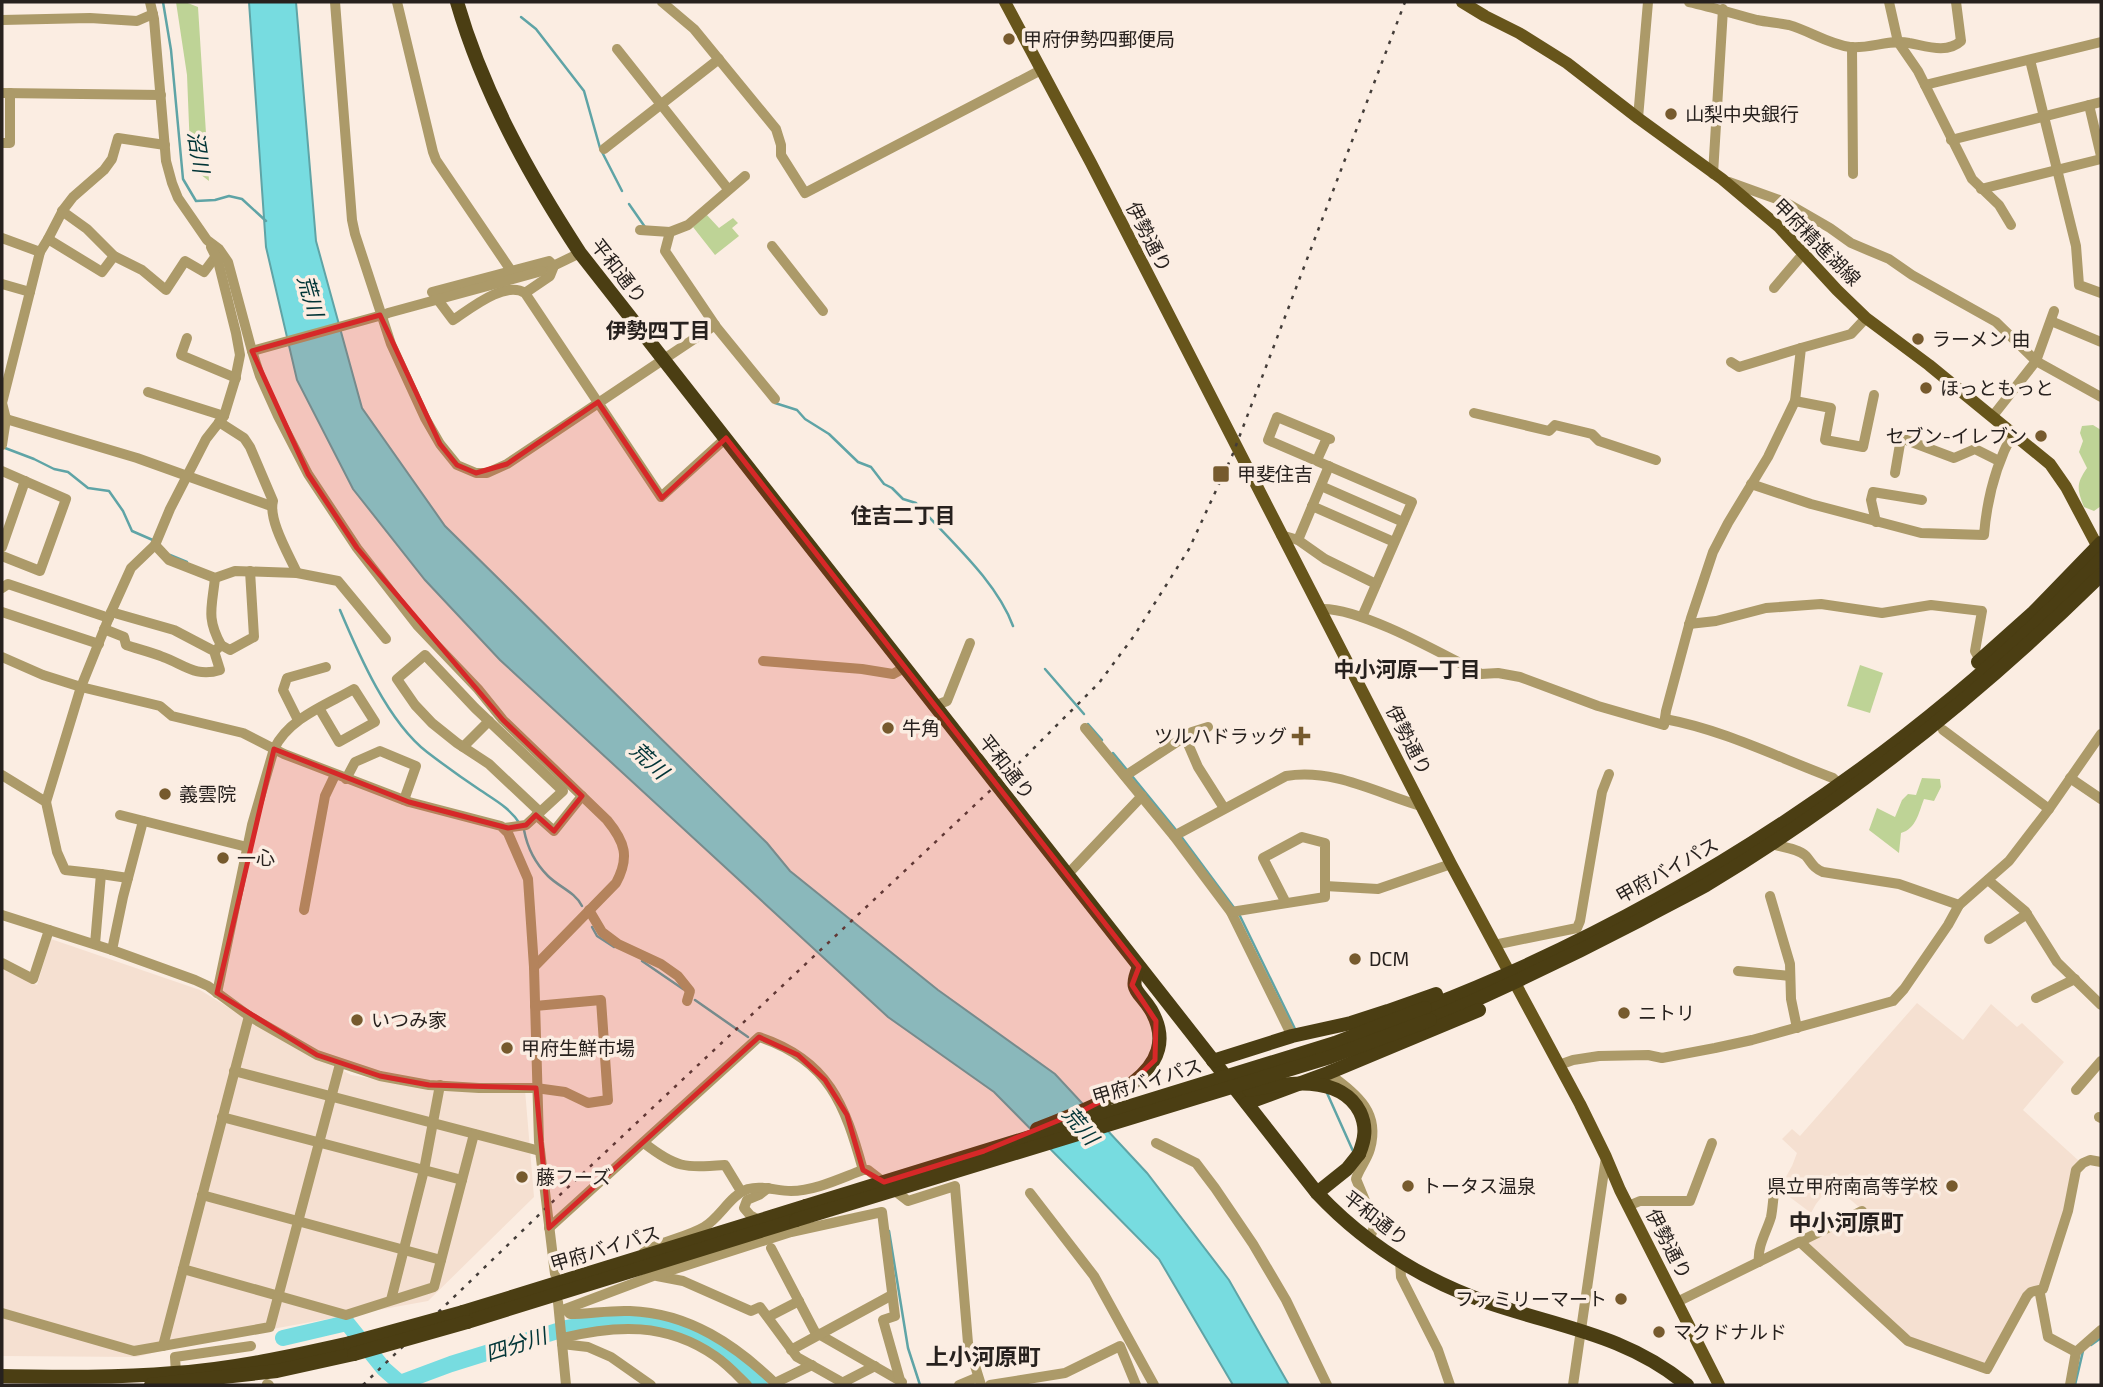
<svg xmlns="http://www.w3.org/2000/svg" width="2103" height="1387" viewBox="0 0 2103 1387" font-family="'Exo 2','Noto Sans JP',sans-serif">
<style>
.built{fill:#f5e0d1}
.green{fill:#bed396}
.water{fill:#77dce0;stroke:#5fa4a6;stroke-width:2}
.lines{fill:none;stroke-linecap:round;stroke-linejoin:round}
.stream{stroke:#5fa4a6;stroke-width:2.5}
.river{stroke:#77dce0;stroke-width:16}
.minor{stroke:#ac9a69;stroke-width:10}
.major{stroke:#67551b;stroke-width:12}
.highway{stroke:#4b3e13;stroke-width:14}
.rail{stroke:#443d39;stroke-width:2.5;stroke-dasharray:3.5 7;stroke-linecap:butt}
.minor-bridge{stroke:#ac9a69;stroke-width:10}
.highway-bridge{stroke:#4b3e13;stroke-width:14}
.marked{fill:#d62828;fill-opacity:0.2;stroke:#d62828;stroke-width:5;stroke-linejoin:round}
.poi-dot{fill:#765a2d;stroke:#fbede2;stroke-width:2.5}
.labels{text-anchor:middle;stroke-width:7;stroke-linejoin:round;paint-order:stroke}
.poi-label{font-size:19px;fill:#27211e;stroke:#fbede2;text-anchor:start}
.street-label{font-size:19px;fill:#27211e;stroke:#fbede2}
.water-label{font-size:21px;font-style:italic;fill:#003436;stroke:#fbede2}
.neighbourhood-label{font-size:21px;font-weight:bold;fill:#27211e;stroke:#fbede2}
.quarter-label{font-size:23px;font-weight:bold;fill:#27211e;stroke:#fbede2}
</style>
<rect width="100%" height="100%" fill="#fbede2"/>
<g class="built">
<path d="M51 939 200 990 257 1025 351 1075 433 1089 525 1090 534 1197 428 1301 178 1346 137 1357 2 1356V967L37 985Z"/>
<path d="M1917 1003 1963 1040 1991 1004 2017 1027 2022 1023 2064 1062 2023 1110 2079 1161 2040 1288 2029 1289 1986 1365 1910 1338 1806 1243 1859 1207 1832 1184 1816 1204 1811 1213 1779 1189 1792 1166 1797 1153 1782 1139 1792 1129 1800 1136Z"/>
</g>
<g class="green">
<path d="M176 2H185L198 7 209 181 200 174 190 150 187 75Z"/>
<path d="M706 214 719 228 733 218 738 223 732 228 739 236 715 255 693 227Z"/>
<path d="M2093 425 2101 430V506L2094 511 2084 507C2077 489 2076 484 2087 468L2079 452 2083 441 2080 433 2082 426Z"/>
<path d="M1860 665 1883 673 1870 713 1847 706Z"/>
<path d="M1922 778 1940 779 1941 787 1934 801 1924 799C1919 812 1916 829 1901 833L1899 853 1869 830 1877 808 1895 817 1902 800 1908 794 1916 795Z"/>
</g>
<path class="water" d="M249 2H296L316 241 362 408 445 526 767 843 790 871 938 990 1055 1074 1147 1173 1229 1280 1289 1385H1233L1159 1259 994 1092 888 1017 500 660 425 580 353 489 297 380 266 247Z"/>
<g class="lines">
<g class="stream">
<path d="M163 2 171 50 183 179 196 201 215 200 229 196 242 199 266 221"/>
<path d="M521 17 536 29 584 91 600 148 622 191"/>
<path d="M629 204 645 227"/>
<path d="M775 403 797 410 805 419 829 434 858 462 871 467 884 484 892 488 903 499 916 503C949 540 996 580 1013 626"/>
<path d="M5 448 34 459 54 469 68 472 88 488 109 491 123 511 132 531 155 541"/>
<path d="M170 555 187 562"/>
<path d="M340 610C359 655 388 722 427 752 444 765 462 778 480 790 495 800 510 808 520 824"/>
<path d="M1045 669 1084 714"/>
<path d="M1088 724 1102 740"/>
<path d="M1113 753 1127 770"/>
<path d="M1132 776 1176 830"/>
<path d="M524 830C527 846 535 863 548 876 559 887 575 892 582 906"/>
<path d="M1180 835 1235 909"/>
<path d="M1239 914 1296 1031"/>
<path d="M592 927 597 936 614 947"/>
<path d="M642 961 683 989"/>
<path d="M695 1000 748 1037"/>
<path d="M1327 1093 1353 1151"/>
<path d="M889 1231 908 1348 920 1385"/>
<path d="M2091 1345 2101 1338"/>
<path d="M2075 1385 2083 1351"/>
</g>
<path class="river" d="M283 1338 347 1323 384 1369 400 1383 451 1364 567 1328 602 1322 637 1320 694 1335 723 1352 760 1385"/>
<g class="minor">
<path d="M150 2 154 19 166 161 172 183 178 198 207 240 219 249 228 262 252 351 260 376 278 416 308 474 357 548 417 625 478 689 503 720 607 820C625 842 630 857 616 883L534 967 539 1142 555 1274"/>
<path d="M335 2 352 220 355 234 391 344 425 418 440 444 457 465 476 473H487L507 464 715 325"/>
<path d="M397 2 433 152 436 160 512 272"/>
<path d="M662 2 694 29 776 129 781 145V155L805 193 1041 70"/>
<path d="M1689 2C1712 7 1734 14 1757 20 1767 22 1779 23 1789 25 1810 31 1828 44 1850 47 1870 49 1890 39 1909 43 1926 46 1947 54 1961 41L1956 2"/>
<path d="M1889 2 1898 42 1918 71 1972 179 1999 205 2011 225"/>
<path d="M2 20 90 18 137 21 153 14"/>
<path d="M1852 47 1853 174"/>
<path d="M617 49 728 189"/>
<path d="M2030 60 2076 246 2079 285 2101 293"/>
<path d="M1925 85 2101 42"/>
<path d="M2 93 161 95"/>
<path d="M2089 105 2101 156"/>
<path d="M1638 118 1648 2"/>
<path d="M1951 140 2101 102"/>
<path d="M2 143H10V93"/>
<path d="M604 149 719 59"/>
<path d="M1713 174 1723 9"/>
<path d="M745 176 688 225 670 232 665 251 717 328 775 399"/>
<path d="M1729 182 1785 202 1830 228 1851 243 1889 259 1912 275 1996 322 2036 361 2101 397"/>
<path d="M1981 189 2101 159"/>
<path d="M62 211 87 229 114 256 142 270 166 290 185 261 204 272 216 256"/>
<path d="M640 230 670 232"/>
<path d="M2 238 40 252"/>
<path d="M48 239 63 210 73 197 104 170 112 159 118 138 165 145"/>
<path d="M772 246 823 311"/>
<path d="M549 268 580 253"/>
<path d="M2 284 30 292"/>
<path d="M1774 288 1803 254"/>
<path d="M525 293 550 276 554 266 549 261 432 292 453 320C470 309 505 280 525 293L661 497 726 438"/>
<path d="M2051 321 2101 342"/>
<path d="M187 338 181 355 236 378"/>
<path d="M252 351 386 314"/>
<path d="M1731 362 1739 367 1801 348"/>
<path d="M148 392 224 416"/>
<path d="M1795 401 1831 408 1825 440 1863 447 1874 395"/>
<path d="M1474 413 1549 431 1555 425 1592 434 1599 441 1656 460"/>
<path d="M1992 417 2036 361 2054 311"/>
<path d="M6 419 137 458 271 506"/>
<path d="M219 422 244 438 250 447 273 501C268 520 289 555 297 573"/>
<path d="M1330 439 1277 417 1268 440 1412 502 1362 617"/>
<path d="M2 445 6 419 2 403 40 252 48 239 102 272 114 256"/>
<path d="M1317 460 1327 438"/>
<path d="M2 471 66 499 40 571 2 556"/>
<path d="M1895 473 1901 438 1954 458 1975 449 1999 461"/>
<path d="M1751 484 1811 504 1921 533 1984 535C1987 498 1995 466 2013 433"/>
<path d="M1321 486 1403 522"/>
<path d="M1312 506 1394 542"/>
<path d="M1876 522 1871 500 1873 492 1922 500"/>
<path d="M1281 535 1298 540 1325 559 1376 584"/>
<path d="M1298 540 1329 466"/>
<path d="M155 545 169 560 215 578 235 571 297 573 338 581 386 639"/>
<path d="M2 547 25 481"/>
<path d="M215 578C212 607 206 618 221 645L217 649"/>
<path d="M2 588 8 584 109 618"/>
<path d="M1321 609C1360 607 1444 655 1481 674L1498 673 1520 677 1598 706 1664 725 1666 711 1691 618 1713 552 1728 523 1768 457 1795 401 1801 348 1851 334 1866 318"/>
<path d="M2 612 99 644"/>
<path d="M1689 624 1716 621 1766 608 1821 604 1882 613 1931 605 1982 611 1975 651 1980 660"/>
<path d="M104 629 124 637 126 645C138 649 151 652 163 657 183 664 196 678 220 670L214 651 174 630 111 612"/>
<path d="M221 645 230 650 254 637 250 571"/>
<path d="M2 657 43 675 81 687 160 706 172 716 243 733 284 754 409 802 501 826 508 833 528 879 534 967"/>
<path d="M763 661 862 669 893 674 904 668"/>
<path d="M934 706 947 701 970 643"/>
<path d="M1665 719C1724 730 1777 757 1833 778L1839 784"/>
<path d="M298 720 283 690 287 678 326 667"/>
<path d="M1085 728 1174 836 1231 912 1292 1036"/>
<path d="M1943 730 2049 809"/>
<path d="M1185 737 1198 767 1224 808"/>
<path d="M463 747 489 721"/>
<path d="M2 775 46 802 57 852 65 870 101 874 95 944"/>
<path d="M1125 776 1192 732 1208 727"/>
<path d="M2070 778 2101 799"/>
<path d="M346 779 355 762 380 751 416 766 404 800"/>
<path d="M46 802 81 687 112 610 131 568 155 545 170 509 206 439 224 416 235 380 240 355 236 333 218 261 211 247"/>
<path d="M120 815 247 847"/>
<path d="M536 815 554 831 582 796"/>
<path d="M504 828 526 825 563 791 475 708 425 655 397 679 415 705 432 723 457 743 489 764 540 812"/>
<path d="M1174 836 1286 776C1333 768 1377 793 1421 806"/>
<path d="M1771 844C1781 847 1798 848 1806 856 1812 863 1813 868 1823 872L1899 884 1959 905"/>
<path d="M101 874 128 878"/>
<path d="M1067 875 1142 796"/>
<path d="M1988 880 2025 911 2057 962 2101 1005"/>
<path d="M1325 886 1378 889 1451 864"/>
<path d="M1770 896 1790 964 1791 999 1797 1028"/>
<path d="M304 910 325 796 335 775"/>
<path d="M589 910 602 932 618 944 661 964 678 976 690 991 687 1001"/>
<path d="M1231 912 1325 897V843L1302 837 1263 858 1286 903"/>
<path d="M2 915 112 950 195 980 208 986 249 1016 317 1055 380 1076 429 1085 479 1088H536L565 1092 588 1103 608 1100 601 1000 535 1006"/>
<path d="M1989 939 2027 914"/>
<path d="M1494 945 1577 928 1580 921 1602 792 1609 774"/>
<path d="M112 950 123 897 143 821"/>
<path d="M2 963 33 979 49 930"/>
<path d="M1738 971 1790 976"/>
<path d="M217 993 252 825 274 749C289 718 326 705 354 689L375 722 339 742 319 708"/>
<path d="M2036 998 2075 979"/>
<path d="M1559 1065 1573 1060 1599 1056 1648 1055 1662 1058 1715 1048 1752 1040 1893 1001 1904 989 1948 925 1959 905 2009 861 2049 809 2101 734"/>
<path d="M234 1071 540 1151"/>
<path d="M1328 1073C1354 1093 1381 1110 1370 1149 1367 1160 1359 1169 1356 1179L1375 1225 1369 1240"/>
<path d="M2076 1090 2101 1061"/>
<path d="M222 1117 462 1180"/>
<path d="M2099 1117 2101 1118"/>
<path d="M644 1143C676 1168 684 1168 725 1165L739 1188"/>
<path d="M1156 1143 1196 1163 1215 1188 1253 1244 1286 1300 1327 1385"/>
<path d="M1030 1193 1094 1276 1154 1385"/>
<path d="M202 1195 441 1260"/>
<path d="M1628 1206 1640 1201H1690L1712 1143"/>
<path d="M759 1220 750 1215 744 1208 747 1200 759 1195 768 1188"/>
<path d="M549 1228 759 1037C829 1060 845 1105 863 1170"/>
<path d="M1800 1242 1908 1341 1987 1369 2027 1296 2031 1292 2043 1289 2068 1211 2076 1170 2083 1163 2090 1160 2101 1162"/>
<path d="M771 1248 815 1332 902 1382"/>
<path d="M644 1252C663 1240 685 1238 704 1227 720 1218 730 1195 748 1189 762 1185 777 1191 791 1191 815 1191 841 1178 863 1170H868L908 1201 955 1186 968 1343 981 1385"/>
<path d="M1400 1261 1401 1277 1438 1350 1450 1385"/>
<path d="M1759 1262C1757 1246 1767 1231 1771 1217 1773 1207 1773 1197 1775 1187"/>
<path d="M183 1269 346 1315 434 1287 474 1134"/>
<path d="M657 1276 683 1281 751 1311 760 1307 797 1357 847 1385"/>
<path d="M2040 1294 2048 1337 2076 1352"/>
<path d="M391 1300 424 1170 440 1085"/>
<path d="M558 1302 566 1385"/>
<path d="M1677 1302 1862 1211"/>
<path d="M566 1310 570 1314C590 1314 609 1310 630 1311 689 1313 736 1345 777 1385"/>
<path d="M560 1311 653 1276 791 1232 882 1212 895 1316 883 1320 900 1380"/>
<path d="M2 1313 134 1351 270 1327 340 1064"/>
<path d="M768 1317 799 1301"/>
<path d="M562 1338C616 1325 666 1322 715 1356 727 1364 737 1375 747 1385"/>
<path d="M562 1344 588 1347 611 1357 651 1385"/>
<path d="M163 1346 249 1016"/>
<path d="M791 1350 892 1295"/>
<path d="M176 1373 175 1357 251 1346"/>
<path d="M775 1383 812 1365"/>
<path d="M842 1383 875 1366"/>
<path d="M267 1384 269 1385"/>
<path d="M959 1385 978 1377"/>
<path d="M990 1385 1065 1373 1120 1346 1136 1385"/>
<path d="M1573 1385 1606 1157"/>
<path d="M2070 1385 2076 1352 2101 1330"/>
</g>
<g class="major">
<path d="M1005 2 1091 163 1451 864 1580 1104 1606 1157 1620 1190 1719 1385"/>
<path d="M1462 2 1485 16 1519 33 1567 63 1638 118 1722 179 1779 227 1837 290 1866 318 1929 365 2050 464 2066 487 2101 553"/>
</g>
<g class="highway">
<path d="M457 2C483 92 529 175 580 253L1317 1193C1363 1242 1421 1279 1486 1302 1558 1327 1625 1334 1687 1385"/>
<path d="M1978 662 2034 612 2101 543"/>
<path d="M1425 1008C1677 911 1915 753 2101 559"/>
<path d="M1430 1020C1502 989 1571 956 1640 920 1662 908 1684 897 1706 885 1850 798 1981 693 2101 575"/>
<path d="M1213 1061 1292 1036 1351 1023 1388 1011 1436 994"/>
<path d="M1247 1103 1328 1073 1479 1010"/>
<path d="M1037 1129C1083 1110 1190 1078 1151 1010 1139 990 1128 992 1139 967"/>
<path d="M1317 1193 1347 1169 1359 1154"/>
<path d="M463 1312 806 1206"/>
<path d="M467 1322 796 1220"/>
<path d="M2 1376C59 1377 117 1378 174 1373 233 1369 292 1356 350 1343"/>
<path d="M151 1385 277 1371 354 1354"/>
</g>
<path class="rail" d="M363 1385 546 1208 1011 771 1099 683 1134 636 1189 549 1232 456 1405 2"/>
<path class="minor-bridge" d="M388 313 542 271"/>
<g class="highway-bridge">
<path d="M1249 1090C1284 1083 1340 1073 1360 1112 1367 1127 1365 1139 1359 1154"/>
<path d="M806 1206 1335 1043 1425 1008"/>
<path d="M796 1220 1330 1057 1430 1020"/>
<path d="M350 1343 463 1312"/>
<path d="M354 1354 467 1322"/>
</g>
</g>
<path class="marked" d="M380 315 440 444 457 465 476 473 507 464 598 402 662 498 726 438 1139 967 1132 985 1156 1021 1155 1060 1125 1089 1084 1110 984 1151 884 1182 863 1170 847 1115 825 1080 798 1055 759 1037 549 1228 536 1088 429 1085 380 1076 317 1055 217 993 274 749 409 802 508 828 526 825 536 815 554 831 582 796 503 720 357 548 308 474 252 351Z"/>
<g class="poi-dot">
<circle cx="1009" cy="39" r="7"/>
<circle cx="1671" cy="114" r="7"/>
<circle cx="1918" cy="339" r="7"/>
<circle cx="1926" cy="388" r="7"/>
<circle cx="2041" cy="436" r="7"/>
<rect x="1212" y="465" width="18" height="18" rx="3.5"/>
<circle cx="888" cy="728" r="7"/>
<path d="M1297.5 725.5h7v7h7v7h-7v7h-7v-7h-7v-7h7z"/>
<circle cx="165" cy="794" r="7"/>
<circle cx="223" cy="858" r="7"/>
<circle cx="1355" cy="959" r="7"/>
<circle cx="1624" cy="1013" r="7"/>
<circle cx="357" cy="1020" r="7"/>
<circle cx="507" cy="1048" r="7"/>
<circle cx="522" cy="1177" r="7"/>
<circle cx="1408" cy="1186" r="7"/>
<circle cx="1952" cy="1186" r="7"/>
<circle cx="1621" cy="1299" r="7"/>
<circle cx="1659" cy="1332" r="7"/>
</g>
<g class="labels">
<g class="poi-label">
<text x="1023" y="46">甲府伊勢四郵便局</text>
<text x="1685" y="121">山梨中央銀行</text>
<text x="1932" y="346">ラーメン 由</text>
<text x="1940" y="395">ほっともっと</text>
<text x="2027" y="443" text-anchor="end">セブン-イレブン</text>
<text x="1237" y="481">甲斐住吉</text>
<text x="902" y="735">牛角</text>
<text x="1287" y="743" text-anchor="end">ツルハドラッグ</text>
<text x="179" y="801">義雲院</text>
<text x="237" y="865">一心</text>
<text x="1369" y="966">DCM</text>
<text x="1638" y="1020">ニトリ</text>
<text x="371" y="1027">いつみ家</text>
<text x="521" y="1055">甲府生鮮市場</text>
<text x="536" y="1184">藤フーズ</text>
<text x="1422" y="1193">トータス温泉</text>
<text x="1938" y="1193" text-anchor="end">県立甲府南高等学校</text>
<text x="1607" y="1306" text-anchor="end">ファミリーマート</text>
<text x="1673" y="1339">マクドナルド</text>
</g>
<g class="street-label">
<text transform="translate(1149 237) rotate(63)" y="7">伊勢通り</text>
<text transform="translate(1817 242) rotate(45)" y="7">甲府精進湖線</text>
<text transform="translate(619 271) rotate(52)" y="7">平和通り</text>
<text transform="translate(1409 740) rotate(63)" y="7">伊勢通り</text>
<text transform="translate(1007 767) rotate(52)" y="7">平和通り</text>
<text transform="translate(1667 870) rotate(-29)" y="7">甲府バイパス</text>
<text transform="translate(1147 1081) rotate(-17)" y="7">甲府バイパス</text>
<text transform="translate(1376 1218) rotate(38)" y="7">平和通り</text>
<text transform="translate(1669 1244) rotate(63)" y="7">伊勢通り</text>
<text transform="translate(605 1248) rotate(-17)" y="7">甲府バイパス</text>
</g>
<g class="water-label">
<text transform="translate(198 152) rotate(81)" y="7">沼川</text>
<text transform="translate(310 296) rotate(74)" y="7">荒川</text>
<text transform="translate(649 761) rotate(43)" y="7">荒川</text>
<text transform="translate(1080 1126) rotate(50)" y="7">荒川</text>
<text transform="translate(516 1345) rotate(-18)" y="7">四分川</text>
</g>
<g class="neighbourhood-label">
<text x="658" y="338">伊勢四丁目</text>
<text x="903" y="523">住吉二丁目</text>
<text x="1407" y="677">中小河原一丁目</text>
</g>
<g class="quarter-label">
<text x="1846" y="1231">中小河原町</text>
<text x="983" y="1365">上小河原町</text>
</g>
</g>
<rect width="2103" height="1387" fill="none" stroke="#27211e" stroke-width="7"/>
</svg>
